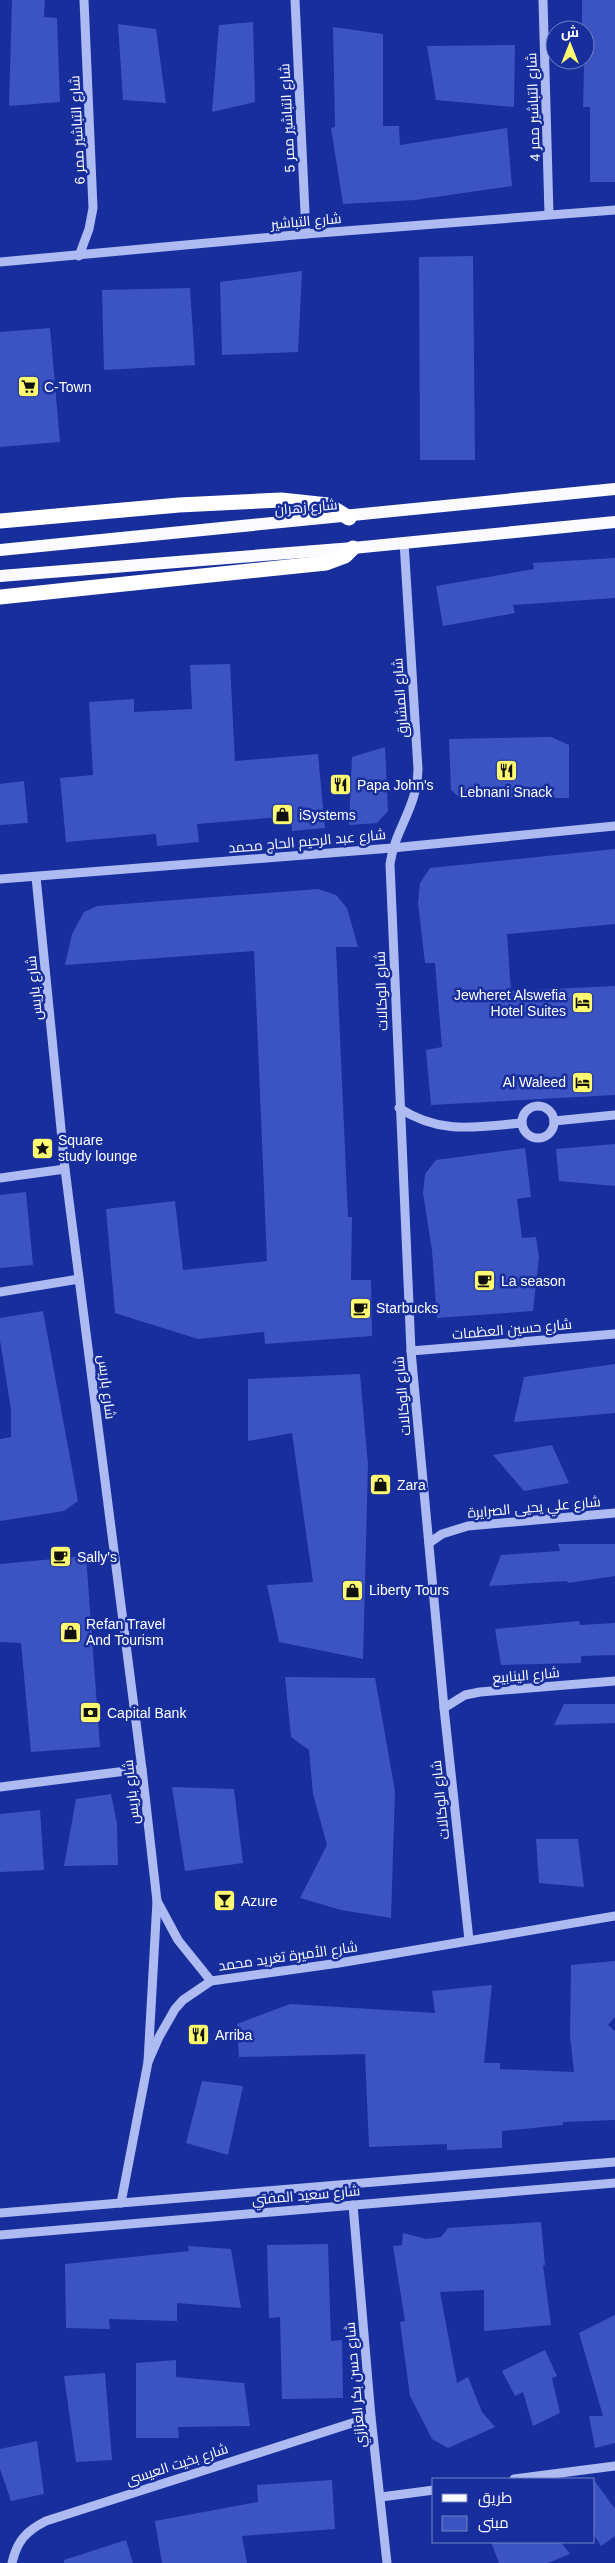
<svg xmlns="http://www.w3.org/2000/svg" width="615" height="2563" viewBox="0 0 615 2563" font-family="Helvetica,Cairo,sans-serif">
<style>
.building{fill:#3c54c2}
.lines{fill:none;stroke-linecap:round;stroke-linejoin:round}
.minor{stroke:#aebbf2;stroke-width:9}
.major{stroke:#fafaff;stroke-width:12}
.highway{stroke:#fff;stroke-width:15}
.labels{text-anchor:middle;stroke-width:5;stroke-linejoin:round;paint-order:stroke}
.street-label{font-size:14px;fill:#fff;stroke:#172e9c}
.poi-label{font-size:14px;fill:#fff;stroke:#172e9c;text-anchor:start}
</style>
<rect width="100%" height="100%" fill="#172e9c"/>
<g class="building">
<path d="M12 0H45L44 17 57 18 60 102 9 106Z"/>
<path d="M582 0H615V182H590V107H583L585 30H582Z"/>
<path d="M253 22 255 102 212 112 219 25Z"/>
<path d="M118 24 156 29 166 103 123 100Z"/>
<path d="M333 27 383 34V126H399L400 145 507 128 512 186 415 200 343 204 331 128 335 127Z"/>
<path d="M515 45 514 107 436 100 427 46Z"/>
<path d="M473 256 475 460H420L419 257Z"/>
<path d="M302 271 298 352 222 355 220 282Z"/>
<path d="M190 288 195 365 104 370 102 290Z"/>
<path d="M50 328 60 442 0 447V332Z"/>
<path d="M615 558V598L513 605 515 613 443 626 436 586 534 569 533 563Z"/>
<path d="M230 664 235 761 318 754 325 828 292 831 291 816 197 824 199 842 157 846 156 834 66 842 60 778 93 775 89 702 134 699V712L192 709 190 665Z"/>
<path d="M551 737 569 745V798H460L451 790 449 739Z"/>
<path d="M385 747 388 811 377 823 349 825 352 757Z"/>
<path d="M24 781 28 823 0 825V784Z"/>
<path d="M615 849V924L507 934 511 991 615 986V1095L431 1105 426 1050 442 1047 435 963H425L418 903 420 883 430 868Z"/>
<path d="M318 889 336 895 347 908 358 947H336L348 1217H352L351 1280H371L372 1336 265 1344 264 1332 198 1339 115 1313 106 1209 175 1201 183 1270 267 1261 254 951 65 965 72 934 84 912 97 906Z"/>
<path d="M615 1144V1186L559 1181 556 1149Z"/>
<path d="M525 1148 531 1197 517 1199 522 1238 536 1237 539 1257 533 1311 437 1318 432 1251 423 1193 425 1174 436 1160Z"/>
<path d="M26 1192 33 1265 0 1268V1195Z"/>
<path d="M43 1311 78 1501 64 1511 0 1521V1439L11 1437V1410L0 1340V1318Z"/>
<path d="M615 1364V1413L514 1422 524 1377Z"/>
<path d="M360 1374 368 1465 363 1659 279 1642 267 1585 313 1582 292 1433 248 1441V1379Z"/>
<path d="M552 1445 569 1483 524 1491 493 1455Z"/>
<path d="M558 1544H615V1576L568 1583 567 1581 489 1586 501 1555 560 1551Z"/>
<path d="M86 1556 100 1747 31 1752 21 1643 0 1642V1564Z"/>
<path d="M579 1621 580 1625 615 1623V1655L581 1656V1663L501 1665 495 1629Z"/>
<path d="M285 1677 375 1678 395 1791 391 1918 341 1910 300 1898 327 1845 313 1794 309 1750 291 1737Z"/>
<path d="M564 1704H615V1723L554 1725Z"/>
<path d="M172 1787 234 1789 243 1863 185 1871Z"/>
<path d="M111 1794 117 1824 118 1865 64 1866 76 1799Z"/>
<path d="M40 1810 44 1870 0 1872V1814Z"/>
<path d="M536 1839H578L584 1887 539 1883Z"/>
<path d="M615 1961V2017L608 2025 615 2031V2120L563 2122V2125L502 2131V2148L447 2150V2144L369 2147 365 2054 239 2057 237 2024 290 2004 435 2013 432 1991 492 1985 484 2063H500V2069L574 2072 570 2036 571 1965Z"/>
<path d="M202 2081 243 2086 228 2155 186 2143Z"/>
<path d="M541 2222 545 2265H543L551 2325 484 2331V2290L440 2292 457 2383 468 2377 482 2412 495 2427 448 2448 432 2439 410 2396 400 2322 405 2321 393 2246 402 2245 403 2233 426 2239 441 2237 448 2228Z"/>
<path d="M328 2244 331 2341 342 2340 343 2398 282 2399 280 2317 269 2318 267 2245Z"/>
<path d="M188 2246 231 2249 241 2308 177 2303V2321L109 2319 110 2329 66 2328 65 2264 189 2251Z"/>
<path d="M615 2315V2443L595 2448 589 2416H603L579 2333Z"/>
<path d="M545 2350 557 2376 552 2378 560 2413 533 2426 523 2392 515 2396 502 2371Z"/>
<path d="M176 2360V2377L244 2383 250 2426 178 2427 179 2438H136V2363Z"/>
<path d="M105 2373 112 2460 76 2462 64 2376Z"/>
<path d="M37 2441 44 2494 11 2501 0 2469V2449Z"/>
<path d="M332 2480 335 2529 242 2536 247 2563H162L155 2521 258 2502 257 2485Z"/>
<path d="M594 2480 615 2509V2536L601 2546 594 2535Z"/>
<path d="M126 2540 133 2563H64V2560Z"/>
<path d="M491 2542H561L570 2554 548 2563H499Z"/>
</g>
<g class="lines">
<g class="minor">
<path d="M295 0 306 234"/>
<path d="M543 0 549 214"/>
<path d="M79 256 89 229 93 208 84 0"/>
<path d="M0 262 306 234 615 210"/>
<path d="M404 542 418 769C417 809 395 828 390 864L411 1351 444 1708 469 1940"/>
<path d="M36 877 65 1169 142 1769 157 1901 148 2062"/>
<path d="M0 879 392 848 615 826"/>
<circle cx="538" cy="1122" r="16"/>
<path d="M399 1108C441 1135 475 1127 522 1123"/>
<path d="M554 1121 615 1115"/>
<path d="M0 1178 65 1169"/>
<path d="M0 1292 79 1279"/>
<path d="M411 1351 615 1334"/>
<path d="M429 1543 442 1534 468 1526 615 1513"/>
<path d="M444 1708 465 1695 480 1692 615 1681"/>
<path d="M0 1787 142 1769"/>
<path d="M157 1901 178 1940 211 1981"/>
<path d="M121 2203 148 2062 159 2037 175 2009 183 2000 211 1981 339 1963 615 1916"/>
<path d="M353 2205 371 2417 387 2563"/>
<path d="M0 2213 615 2162"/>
<path d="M0 2235 615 2183"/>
<path d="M514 2479 615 2466"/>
<path d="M381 2497 434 2490"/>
<path d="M12 2563C17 2541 26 2531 46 2521L371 2417"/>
</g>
<g class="major">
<path d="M0 550 615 489"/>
<path d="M0 576 353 548 615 522"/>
</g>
<g class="highway">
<path d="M0 521 179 505 281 500 328 505 349 518"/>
<path d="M0 597 326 563 345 556 353 548"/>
</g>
</g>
<defs>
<symbol id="supermarket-square" viewBox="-11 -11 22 22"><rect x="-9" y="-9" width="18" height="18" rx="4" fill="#fffb70" stroke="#172e9c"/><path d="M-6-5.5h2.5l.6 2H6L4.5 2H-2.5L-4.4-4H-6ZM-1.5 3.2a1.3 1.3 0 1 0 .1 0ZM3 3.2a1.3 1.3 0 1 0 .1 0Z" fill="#111"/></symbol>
<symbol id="restaurant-square" viewBox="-11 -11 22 22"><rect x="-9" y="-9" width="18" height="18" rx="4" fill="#fffb70" stroke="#172e9c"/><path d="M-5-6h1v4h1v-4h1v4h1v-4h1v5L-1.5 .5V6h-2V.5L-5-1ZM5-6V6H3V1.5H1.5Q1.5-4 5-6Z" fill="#111"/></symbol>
<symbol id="shop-square" viewBox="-11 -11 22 22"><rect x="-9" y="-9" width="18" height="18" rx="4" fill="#fffb70" stroke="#172e9c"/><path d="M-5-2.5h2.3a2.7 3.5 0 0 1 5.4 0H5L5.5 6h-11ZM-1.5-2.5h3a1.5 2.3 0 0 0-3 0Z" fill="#111"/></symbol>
<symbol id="hotel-square" viewBox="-11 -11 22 22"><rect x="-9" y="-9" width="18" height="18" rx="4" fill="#fffb70" stroke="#172e9c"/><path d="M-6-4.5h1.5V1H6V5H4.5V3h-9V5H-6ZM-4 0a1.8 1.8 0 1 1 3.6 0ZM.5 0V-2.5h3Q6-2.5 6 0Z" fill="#111"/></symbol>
<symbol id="sight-square" viewBox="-11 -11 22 22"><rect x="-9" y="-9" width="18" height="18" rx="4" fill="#fffb70" stroke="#172e9c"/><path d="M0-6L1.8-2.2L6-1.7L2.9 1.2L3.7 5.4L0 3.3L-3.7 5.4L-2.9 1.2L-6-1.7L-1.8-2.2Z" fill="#111"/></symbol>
<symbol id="cafe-square" viewBox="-11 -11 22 22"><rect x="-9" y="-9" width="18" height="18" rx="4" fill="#fffb70" stroke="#172e9c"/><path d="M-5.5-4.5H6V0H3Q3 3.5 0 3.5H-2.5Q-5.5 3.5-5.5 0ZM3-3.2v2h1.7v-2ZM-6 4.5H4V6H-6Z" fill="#111"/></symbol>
<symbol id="bank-square" viewBox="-11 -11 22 22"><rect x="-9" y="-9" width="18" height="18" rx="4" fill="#fffb70" stroke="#172e9c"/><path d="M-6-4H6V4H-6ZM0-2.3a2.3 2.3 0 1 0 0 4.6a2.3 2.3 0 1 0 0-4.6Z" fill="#111"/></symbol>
<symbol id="bar-square" viewBox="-11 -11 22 22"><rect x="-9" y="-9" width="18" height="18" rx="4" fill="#fffb70" stroke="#172e9c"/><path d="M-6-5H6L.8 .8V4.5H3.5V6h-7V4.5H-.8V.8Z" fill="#111"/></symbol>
</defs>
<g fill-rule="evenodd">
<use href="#supermarket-square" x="16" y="374" width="25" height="25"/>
<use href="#restaurant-square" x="494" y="758" width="25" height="25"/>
<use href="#restaurant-square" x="328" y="772" width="25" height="25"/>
<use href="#shop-square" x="270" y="802" width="25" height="25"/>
<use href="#hotel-square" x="570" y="990" width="25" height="25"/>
<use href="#hotel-square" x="570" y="1070" width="25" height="25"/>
<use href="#sight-square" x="30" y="1136" width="25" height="25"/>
<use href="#cafe-square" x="472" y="1268" width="25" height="25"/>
<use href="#cafe-square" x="348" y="1296" width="25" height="25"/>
<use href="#shop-square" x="368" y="1472" width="25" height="25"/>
<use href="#cafe-square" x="48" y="1544" width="25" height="25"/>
<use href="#shop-square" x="340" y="1578" width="25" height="25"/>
<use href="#shop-square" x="58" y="1620" width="25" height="25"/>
<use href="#bank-square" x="78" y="1700" width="25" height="25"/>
<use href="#bar-square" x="212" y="1888" width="25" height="25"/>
<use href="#restaurant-square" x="186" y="2022" width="25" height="25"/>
</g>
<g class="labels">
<g class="street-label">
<text transform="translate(533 107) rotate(-92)" y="5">شارع التباشير ممر 4</text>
<text transform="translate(287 118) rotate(-93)" y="5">شارع التباشير ممر 5</text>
<text transform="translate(77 130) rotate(-93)" y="5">شارع التباشير ممر 6</text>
<text transform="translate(306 221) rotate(-5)" y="5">شارع التباشير</text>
<text transform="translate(306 507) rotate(-5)" y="5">شارع زهران</text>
<text transform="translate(400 698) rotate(-94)" y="5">شارع المشارق</text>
<text transform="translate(307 841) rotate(-5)" y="5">شارع عبد الرحيم الحاج محمد</text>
<text transform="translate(34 988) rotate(-96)" y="5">شارع باريس</text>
<text transform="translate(381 991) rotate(-92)" y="5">شارع الوكالات</text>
<text transform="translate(512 1329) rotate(-5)" y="5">شارع حسين العظمات</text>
<text transform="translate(107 1387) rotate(83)" y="5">شارع باريس</text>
<text transform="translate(402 1396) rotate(-95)" y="5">شارع الوكالات</text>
<text transform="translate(534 1507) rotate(-5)" y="5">شارع علي يحيى الصرايرة</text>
<text transform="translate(526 1675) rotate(-5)" y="5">شارع الينابيع</text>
<text transform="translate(131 1792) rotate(-96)" y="5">شارع باريس</text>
<text transform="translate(440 1800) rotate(-96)" y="5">شارع الوكالات</text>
<text transform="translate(288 1956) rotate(-8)" y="5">شارع الأميرة تغريد محمد</text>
<text transform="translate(306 2195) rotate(-5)" y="5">شارع سعيد المفتي</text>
<text transform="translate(355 2385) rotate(-95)" y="5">شارع حسن بكر العزازي</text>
<text transform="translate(177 2464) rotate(-18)" y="5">شارع بخيت العيسى</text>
</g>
<g class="poi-label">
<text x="44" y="392">C-Town</text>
<text x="357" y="790">Papa John's</text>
<text x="506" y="797" text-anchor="middle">Lebnani Snack</text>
<text x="299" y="820">iSystems</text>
<text x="566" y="1000" text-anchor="end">Jewheret Alswefia<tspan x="566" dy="16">Hotel Suites</tspan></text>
<text x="566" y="1087" text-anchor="end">Al Waleed</text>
<text x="58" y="1145">Square<tspan x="58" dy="16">study lounge</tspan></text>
<text x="501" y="1286">La season</text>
<text x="376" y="1313">Starbucks</text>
<text x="397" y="1490">Zara</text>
<text x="77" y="1562">Sally's</text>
<text x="369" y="1595">Liberty Tours</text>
<text x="86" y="1629">Refan Travel<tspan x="86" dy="16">And Tourism</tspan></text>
<text x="107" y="1718">Capital Bank</text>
<text x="241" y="1906">Azure</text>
<text x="215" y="2040">Arriba</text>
</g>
</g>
<rect x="432" y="2478" width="162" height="65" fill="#172e9c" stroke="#7482c4"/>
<rect x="442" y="2494" width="25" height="8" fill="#fafaff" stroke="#7482c4"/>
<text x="478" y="2503" font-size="15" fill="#ffffff">طريق</text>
<rect x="442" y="2516" width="25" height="15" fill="#3c54c2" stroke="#7482c4"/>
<text x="478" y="2528" font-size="15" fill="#ffffff">مبنى</text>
<g transform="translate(570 45)"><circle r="24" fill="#172e9c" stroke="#7482c4"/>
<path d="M0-4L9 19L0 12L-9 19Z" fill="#fffb70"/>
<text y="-8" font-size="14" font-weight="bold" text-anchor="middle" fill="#ffffff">ش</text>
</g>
</svg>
